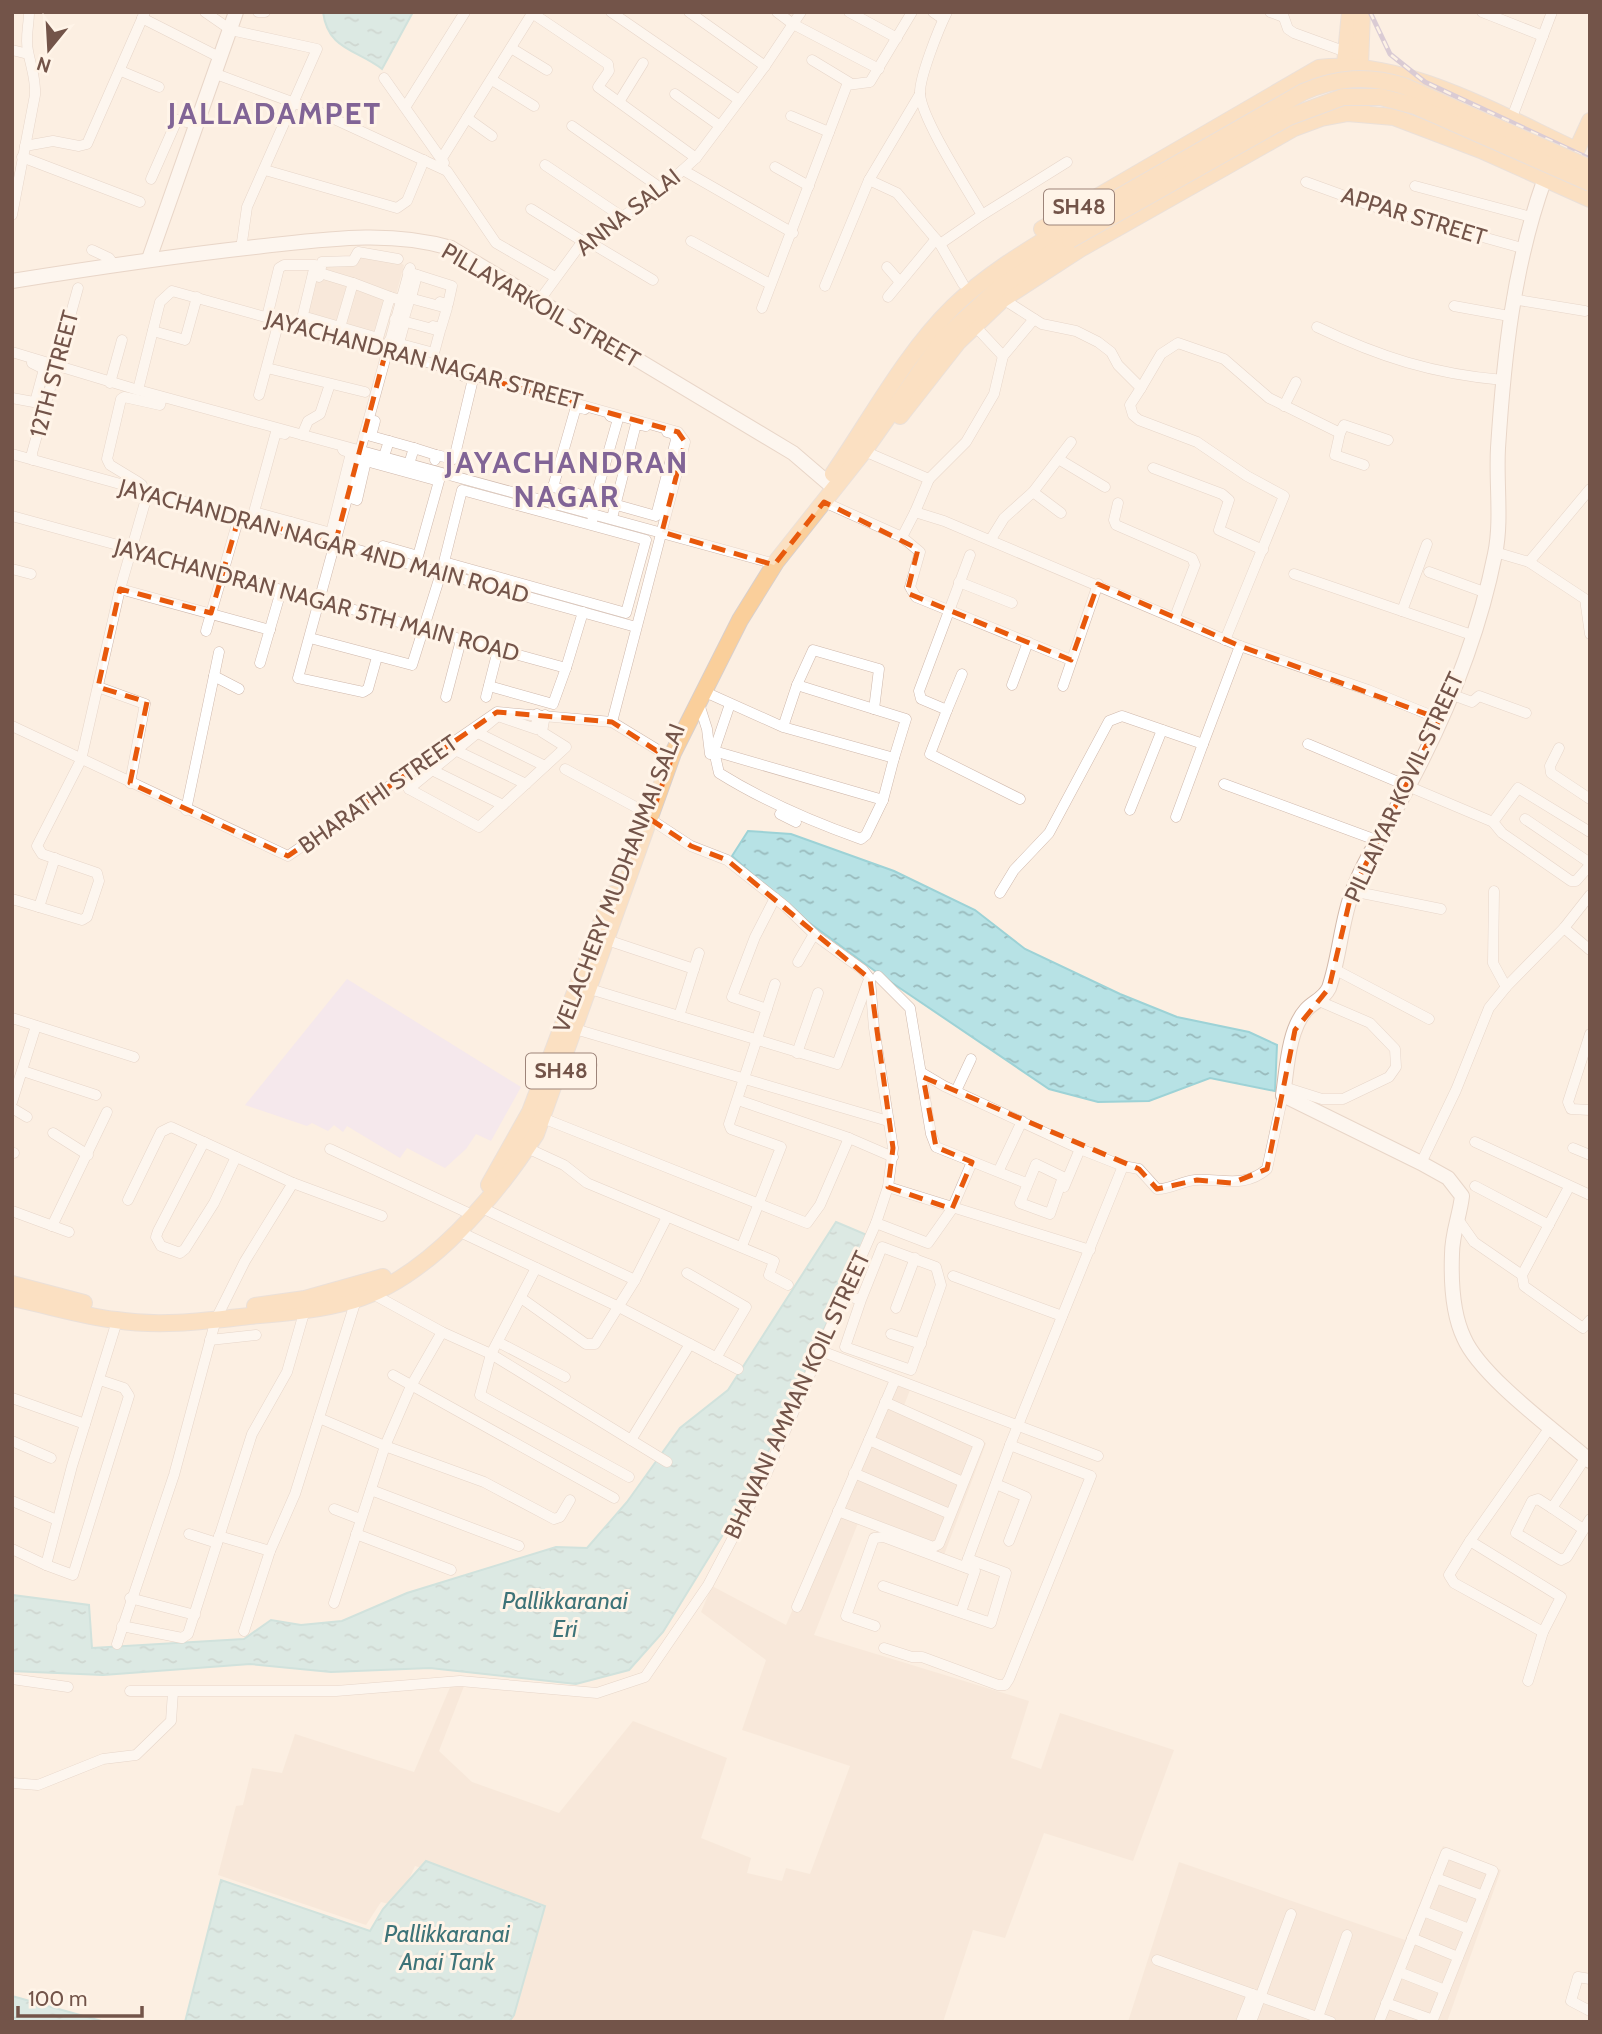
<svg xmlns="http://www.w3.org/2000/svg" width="1602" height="2034" viewBox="0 0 1602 2034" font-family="Cabin,sans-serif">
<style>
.residential{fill:#f3e1d0}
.education{fill:#eddff8}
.water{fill:url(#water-ripples);stroke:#9dd2d6;stroke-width:2}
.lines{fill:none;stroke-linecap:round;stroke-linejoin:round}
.street-casing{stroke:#cfb8ac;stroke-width:11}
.secondary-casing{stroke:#d2b8a9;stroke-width:16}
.primary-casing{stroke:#d8cfcc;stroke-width:18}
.street{stroke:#fff;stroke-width:10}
.secondary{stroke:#fff;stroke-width:14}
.primary{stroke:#facf9b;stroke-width:16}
.rail-casing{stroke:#b1a1c4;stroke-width:5}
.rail{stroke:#fff4e8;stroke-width:2.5;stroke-dasharray:8;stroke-linecap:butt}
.primary-bridge-casing{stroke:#d8cfcc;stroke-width:18;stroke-linecap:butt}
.primary-bridge{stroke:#facf9b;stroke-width:16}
.marked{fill:none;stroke:#e8590c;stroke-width:5;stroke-dasharray:14 9;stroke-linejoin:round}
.labels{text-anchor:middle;stroke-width:6;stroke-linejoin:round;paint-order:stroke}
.shield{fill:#fff4e8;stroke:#9d8479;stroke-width:2}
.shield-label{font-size:21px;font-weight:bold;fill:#735449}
.street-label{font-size:23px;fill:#735449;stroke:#fff4e8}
.water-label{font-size:24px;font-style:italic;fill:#3d7378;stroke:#fff4e8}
.district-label{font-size:30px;font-weight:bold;letter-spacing:2px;fill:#816496;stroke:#fff4e8}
</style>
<defs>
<pattern id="water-ripples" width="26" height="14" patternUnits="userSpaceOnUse" patternTransform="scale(1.75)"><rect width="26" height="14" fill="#b7e2e5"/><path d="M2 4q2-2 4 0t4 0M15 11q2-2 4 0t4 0" fill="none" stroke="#99babc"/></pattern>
</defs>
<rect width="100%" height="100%" fill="#fcefe2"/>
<g class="residential">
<path d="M368 257 394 260 404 265 382 347 303 324 320 263Z"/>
<path d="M890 1383 910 1390 903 1408 986 1443 944 1555 858 1523 814 1635 1029 1701 1011 1758 1041 1769 1060 1713 1174 1750 1133 1861 1044 1833 1005 1938 973 1930 943 2022H513L504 2019 425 1869 415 1866 397 1906 381 1902 366 1925 218 1875 236 1806 243 1805 252 1768 282 1773 295 1734 414 1772 451 1685 464 1686 439 1751 472 1782 559 1813 633 1721 727 1758 701 1838 751 1858 747 1873 782 1881 786 1868 810 1874 850 1766 742 1730 766 1660 701 1612 712 1586 786 1625Z"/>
<path d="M1443 1846 1501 1870 1447 2022H1128L1179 1862 1405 1940Z"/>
</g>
<path class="education" d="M347 979 521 1087 491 1141 476 1134 466 1149 445 1168 407 1148 400 1158 347 1126 343 1132 334 1125 328 1131 312 1123 307 1126 245 1105Z"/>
<g class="water">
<path d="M323 12H413L382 69C356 49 328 50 323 12Z"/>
<path d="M748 831 791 834 894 871 975 910 1025 949 1120 994 1177 1017 1249 1032 1277 1045 1275 1091 1210 1078 1149 1101 1098 1102 1049 1089 879 974 796 913 732 856Z"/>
<path d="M836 1222 867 1235 751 1489 663 1632 629 1670 576 1684 430 1668 331 1672 250 1664 103 1675 12 1671V1595L89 1605 92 1648 244 1639 271 1620 301 1625 342 1621 407 1593 556 1547 587 1548 627 1502 680 1428 728 1390Z"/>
<path d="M426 1861 545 1906 514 2015 509 2022H185L221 1880 370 1931 383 1909Z"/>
<path d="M12 1996 105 2022H12Z"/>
</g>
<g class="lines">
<defs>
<g id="street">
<path d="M205 12 231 30 317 49 247 207 241 249"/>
<path d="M258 12H265"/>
<path d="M611 12 739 100"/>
<path d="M689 12 765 66"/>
<path d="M777 12 793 24 879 69"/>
<path d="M849 12 897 38"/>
<path d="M933 12 943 19"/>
<path d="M947 12C939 28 919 78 920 94 922 120 968 190 982 215L940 244 963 284"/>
<path d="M1270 12 1281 16"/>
<path d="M1282 12 1288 29 1294 33 1346 52"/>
<path d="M1482 12 1543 36"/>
<path d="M532 13 608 64 609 71 598 87 696 158"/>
<path d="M142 18 221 58"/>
<path d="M511 48 547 70"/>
<path d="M12 50 28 54"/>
<path d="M812 60 850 83"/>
<path d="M121 71 159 87"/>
<path d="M216 74 319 112 447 171 496 243 555 277"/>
<path d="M384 78 444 163"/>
<path d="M492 80 534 106"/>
<path d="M675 94 720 126"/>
<path d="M619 102 643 63"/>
<path d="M406 106 465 12"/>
<path d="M791 116 829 132"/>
<path d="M467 118 492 136"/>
<path d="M1511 120 1552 12"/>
<path d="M572 126 662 189"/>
<path d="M25 146 53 141 79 146 87 144 145 12"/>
<path d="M22 157 140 202"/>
<path d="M442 158 533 12"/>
<path d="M545 165 621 216"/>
<path d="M775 167 809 186"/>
<path d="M265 170 397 208 407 201 424 160"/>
<path d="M683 170 793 233"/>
<path d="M151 179 177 120 197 124"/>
<path d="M869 180 897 193 940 244"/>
<path d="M1306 182 1372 206 1522 248"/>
<path d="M1415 186 1531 217"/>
<path d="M531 209 584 242"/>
<path d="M12 215 35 95C36 79 31 67 28 51 25 37 29 26 29 12"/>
<path d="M982 215 1067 162"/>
<path d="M586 240 653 280"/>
<path d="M691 241 770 284"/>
<path d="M92 250 109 258 114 265"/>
<path d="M887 267 900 282"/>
<path d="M320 272 322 262 353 261 358 252 398 259"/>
<path d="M408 272 452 286 448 304 440 302"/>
<path d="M319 277 320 273 353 283"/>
<path d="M825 286 869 180 920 94"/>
<path d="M412 294 417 275"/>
<path d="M402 296 447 308 441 328 433 326"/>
<path d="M888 297 936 239"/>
<path d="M1003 299 1042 324 1076 331 1098 342 1111 352 1118 365 1141 388 1161 354 1178 343 1224 359 1269 398 1340 433 1344 425 1388 440"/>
<path d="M1512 299 1585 311"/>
<path d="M539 301 580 245 655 195 696 158 765 66 801 12"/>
<path d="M1454 306 1509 316"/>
<path d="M762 308 847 85 870 82 912 12"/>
<path d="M267 317 279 268 284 265H315L300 327"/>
<path d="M309 318 378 338 390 297 401 300"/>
<path d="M404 318 410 298"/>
<path d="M974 325 1003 356"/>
<path d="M1317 327C1380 357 1433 374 1503 380"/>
<path d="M153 331 185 340 197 297"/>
<path d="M338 334 353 283 390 297"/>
<path d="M389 341 434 353 440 331 395 319"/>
<path d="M399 343 405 321"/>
<path d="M12 352 138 390 768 562"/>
<path d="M32 363 44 369 35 402"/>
<path d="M267 368 365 392"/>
<path d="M110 383 122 340"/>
<path d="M1141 388 1130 405 1133 415 1139 420 1197 442 1247 476 1284 496 1225 640"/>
<path d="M138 390 160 302 172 291 678 432 685 442 612 722"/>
<path d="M259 395 279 321"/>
<path d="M12 398 39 403"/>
<path d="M1284 406 1296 382"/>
<path d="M585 409 576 407 553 487 656 516 676 440 674 434 667 432"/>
<path d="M375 421 371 436 389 441 384 456"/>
<path d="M1340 433 1335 455 1364 465"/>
<path d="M285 434 276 432 254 512 291 522 289 531"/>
<path d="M302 435 308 421 320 414 330 384"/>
<path d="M389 441 414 448"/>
<path d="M864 451 929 479 966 442 994 394 1003 356 1034 319"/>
<path d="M12 454 636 627"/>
<path d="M436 455 454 459 473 379 463 376"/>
<path d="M33 460 32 453 78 288"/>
<path d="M1060 460 1105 487"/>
<path d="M409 464 414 448 436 455 435 460"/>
<path d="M1153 468 1222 494 1229 500 1219 530 1263 550"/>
<path d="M1590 489 1529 562 1585 599 1590 634"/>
<path d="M141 490 142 485 138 482 110 465 107 459 121 399 124 397 160 405 162 397"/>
<path d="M1033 492 1061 513"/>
<path d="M348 497 357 500 366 461 439 481 418 556 383 546 380 556"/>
<path d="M824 502 902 537 915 512 944 521 1240 646 1368 690 1440 719"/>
<path d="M1118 503 1114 520 1116 525 1192 558 1195 565 1175 617"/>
<path d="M915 512 929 479"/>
<path d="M591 513 618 419 610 416"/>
<path d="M12 516 566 668 583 612"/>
<path d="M612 518 636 424 646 426"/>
<path d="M291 522 331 533 351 453 343 450"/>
<path d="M591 525 462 490 444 562 626 613 646 540 591 525 594 514"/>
<path d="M902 537 920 552 910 587 916 597 1071 660"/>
<path d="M991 539 1004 518 1033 492 1071 442"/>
<path d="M1495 552 1529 562"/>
<path d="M970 555 919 691 921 699 947 710 930 754 1020 799"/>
<path d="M12 569 31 574"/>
<path d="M1429 572 1484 592"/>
<path d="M1294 574 1472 635"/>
<path d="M959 582 1012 603"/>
<path d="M120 589 270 630"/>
<path d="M1402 611 1427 544"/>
<path d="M206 631 239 517"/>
<path d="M310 638 412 665 441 573"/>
<path d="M377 657 368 689 363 692 298 678 410 268"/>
<path d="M260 663 281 591"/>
<path d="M214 676 239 689"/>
<path d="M797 685 813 650 879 669 874 709"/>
<path d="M1012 685 1028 642"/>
<path d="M489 686 553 704 566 668"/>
<path d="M1063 686 1098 584"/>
<path d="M98 687 145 704 130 783"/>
<path d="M705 692 783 727 894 758 906 719 797 685 783 727"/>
<path d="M1450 694 1472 702 1479 696 1526 713"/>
<path d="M446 697 461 640"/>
<path d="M486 697 498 650"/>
<path d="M699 704 707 729 710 754"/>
<path d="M730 704 714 751 883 800 894 758"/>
<path d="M947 710 962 674"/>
<path d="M12 726 288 856 497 712 612 722 671 758"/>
<path d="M478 733 545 766"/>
<path d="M1308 744 1493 822 1502 833 1571 881H1576L1590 865"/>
<path d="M1559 748 1550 766 1551 773 1590 799"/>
<path d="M453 749 526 784"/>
<path d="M714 751 719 773C764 801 810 821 861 839L866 835 883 800"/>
<path d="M565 769 643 811"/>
<path d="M436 772 503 805"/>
<path d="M401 778 409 789 479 827 566 747 542 732 545 715"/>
<path d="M1224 784 1376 840"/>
<path d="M409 789 498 716 536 729 537 714"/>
<path d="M186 810 219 652"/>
<path d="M1130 810 1162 730"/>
<path d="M780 814 796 822"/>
<path d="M1176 817 1203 744"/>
<path d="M1525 819 1590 863"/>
<path d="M1493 822 1518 788 1590 832"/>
<path d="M1352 891 1441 909"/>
<path d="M1494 891 1493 963 1506 987"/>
<path d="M1000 893 1014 870 1049 833 1109 721 1122 716 1203 744 1240 646"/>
<path d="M12 899 82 920 87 917 99 881 97 873 42 854 37 846 81 760 120 589 148 492"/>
<path d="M39 907 55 858"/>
<path d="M1564 928 1590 950"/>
<path d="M607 940 694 969"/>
<path d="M798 962 814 934"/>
<path d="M1336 970 1429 1019"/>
<path d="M878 976 910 1008 931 1134 936 1147 1026 1183"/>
<path d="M590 989 837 1064 868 982"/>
<path d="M767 1009 732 997 755 937 775 898"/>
<path d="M679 1016 699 953"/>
<path d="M12 1018 134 1057"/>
<path d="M575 1029 888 1121"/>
<path d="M1590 1034 1568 1102 1571 1109 1590 1110"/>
<path d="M797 1053 818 993"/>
<path d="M566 1056 592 1065"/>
<path d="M23 1071 96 1095"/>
<path d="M922 1073 944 1086 1080 1149 1123 1166 1139 1169 1157 1189C1169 1190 1182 1181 1195 1180 1221 1178 1244 1189 1267 1169L1283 1095"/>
<path d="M1284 1087 1322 1099H1343L1389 1077 1396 1067 1395 1049 1370 1023 1319 1001"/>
<path d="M956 1091 971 1059"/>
<path d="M738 1100 849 1138 893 1157"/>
<path d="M12 1102 36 1026"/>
<path d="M12 1108 27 1117"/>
<path d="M540 1117 807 1223 820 1205 849 1138"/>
<path d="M53 1133 88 1155"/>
<path d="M204 1142 158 1231 156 1237 161 1246 180 1253 185 1249 214 1203 236 1157"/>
<path d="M1475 1142 1590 1195"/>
<path d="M527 1148 564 1165 587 1183 774 1261 769 1275 788 1285"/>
<path d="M1573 1148 1590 1155"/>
<path d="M330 1149 466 1212"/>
<path d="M12 1153H14"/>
<path d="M1421 1163 1456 1090 1489 1008 1506 987 1564 928 1590 895"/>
<path d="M1036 1164 1063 1177 1050 1214 1020 1203Z"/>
<path d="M999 1170 1022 1121"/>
<path d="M1475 1186 1549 1225"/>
<path d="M888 1187 1090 1250"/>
<path d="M1064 1187 1080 1149"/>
<path d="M1569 1187 1522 1275 1524 1286 1583 1328 1590 1320"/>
<path d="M128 1200 161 1132 171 1127 293 1183 382 1216"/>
<path d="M482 1208 635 1280"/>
<path d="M12 1211 69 1232"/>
<path d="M1457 1218 1474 1242 1522 1275"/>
<path d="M876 1223 928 1243 952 1209 972 1162"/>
<path d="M52 1226 107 1112"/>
<path d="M458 1231 619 1307 738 1369"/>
<path d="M742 1246 781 1147 731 1129 729 1124 775 984"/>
<path d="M536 1268 491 1354 480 1395 629 1477"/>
<path d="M687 1273 746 1307 716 1358"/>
<path d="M953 1276 1062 1316"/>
<path d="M371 1293 442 1332 491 1354 631 1440 690 1344"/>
<path d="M845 1295 861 1300 882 1247 936 1267 941 1285 911 1370 845 1347 861 1300"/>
<path d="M521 1298 586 1344H595L635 1280 667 1217"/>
<path d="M896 1308 915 1258"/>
<path d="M891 1334 921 1344"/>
<path d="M210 1340 256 1335"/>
<path d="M498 1342 565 1377"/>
<path d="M821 1351 1098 1456"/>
<path d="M393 1375 614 1498"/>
<path d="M12 1398 85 1424"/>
<path d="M319 1418 385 1446 411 1386 442 1332"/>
<path d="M631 1440 667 1462"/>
<path d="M869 1440 963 1482"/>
<path d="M12 1441 51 1458"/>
<path d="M1586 1457 1552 1508 1538 1499 1532 1501 1516 1533 1561 1560 1567 1557 1590 1519"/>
<path d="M854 1473 950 1514"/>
<path d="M996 1484 1026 1497 1009 1541"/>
<path d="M371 1490 519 1546"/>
<path d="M12 1501 57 1520"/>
<path d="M1552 1508 1583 1529"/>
<path d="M334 1509 360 1519"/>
<path d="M838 1511 933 1547 939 1544 979 1444 885 1402"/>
<path d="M189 1534 217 1543"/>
<path d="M356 1534 451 1570"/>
<path d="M219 1536 270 1551"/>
<path d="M1470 1541 1449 1575 1454 1583 1543 1632"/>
<path d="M12 1549 46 1565 72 1466 117 1321"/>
<path d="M46 1565 73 1575 129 1396 124 1388 100 1380"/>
<path d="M965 1567 1010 1445 1123 1166"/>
<path d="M883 1586 991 1623 1006 1573 968 1559"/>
<path d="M130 1598 195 1615"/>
<path d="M334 1603 385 1446 484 1482 554 1519 560 1517 570 1500"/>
<path d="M797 1607 895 1380"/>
<path d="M122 1626 182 1638 188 1634 252 1434 287 1372 306 1306"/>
<path d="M875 1626 846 1616 874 1538 884 1537 975 1571 961 1612"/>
<path d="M244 1631 270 1551 295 1494 356 1300"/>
<path d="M117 1644 174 1475 216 1319 245 1261 293 1183"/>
<path d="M884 1648 912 1657H922L998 1685H1005L1009 1679 1091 1476 1010 1445"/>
<path d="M12 1679 68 1687"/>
<path d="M1528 1681 1543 1632 1561 1597 1470 1541 1551 1426"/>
<path d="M130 1691H336L460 1681 597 1693 645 1677 708 1585 766 1475 876 1223 888 1187 893 1148 874 1028 870 979 863 970 816 936 786 907 727 860 691 846 650 819"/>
<path d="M12 1783 38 1785 103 1759 136 1755 171 1721 173 1692"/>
<path d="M1436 1878 1483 1896"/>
<path d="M1423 1911 1469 1929"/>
<path d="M1412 1938 1458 1957"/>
<path d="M1157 1960 1331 2022"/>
<path d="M1399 1972 1445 1990"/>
<path d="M1590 1979 1578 1977 1571 2001 1590 2011"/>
<path d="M1386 2003 1433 2020"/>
<path d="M1318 2017 1347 1935"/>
<path d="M1241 2022 1252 1994"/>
<path d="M1251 2022 1291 1914"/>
<path d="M1379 2022 1446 1853 1493 1871 1432 2022"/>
</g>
<g id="secondary">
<path d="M1545 178C1513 267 1504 356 1498 448 1496 483 1502 521 1495 554 1479 634 1446 716 1408 787 1390 822 1367 853 1353 890 1341 921 1340 956 1329 988 1323 1000 1314 1001 1306 1010 1288 1030 1287 1070 1283 1095L1421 1163 1448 1178 1462 1196C1460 1215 1452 1233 1452 1254 1451 1280 1452 1313 1464 1338 1481 1377 1556 1431 1590 1461"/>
<path d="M149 259 236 12"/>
<path d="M12 281C93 268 174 256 255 247 321 240 387 229 451 248L793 453 828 483"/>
</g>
<g id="primary">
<path d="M1347 110 1345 64 1350 12"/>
<path d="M1362 111 1360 66 1362 12"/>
<path d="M1573 158 1590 121"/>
<path d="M1042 229 1319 68C1401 57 1502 116 1576 150"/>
<path d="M900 416 958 342 1003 299 1080 249 1294 128 1321 118 1348 113 1394 117 1481 150 1590 199"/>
<path d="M833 474C871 419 905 354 953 307 985 276 1024 252 1063 229"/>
<path d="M489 1185 530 1112 612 894"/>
<path d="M12 1284 84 1303"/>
<path d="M12 1298C47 1305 82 1316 116 1320 160 1327 205 1321 249 1316 285 1313 320 1310 354 1300 428 1278 496 1196 536 1134L673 753 740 620 776 562 864 451 943 339 999 288 1070 240"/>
<path d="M255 1306 305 1299 383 1277"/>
</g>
</defs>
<use href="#street" class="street-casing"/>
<use href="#secondary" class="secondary-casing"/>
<use href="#primary" class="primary-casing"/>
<use href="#street" class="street"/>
<use href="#secondary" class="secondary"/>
<use href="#primary" class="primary"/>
<defs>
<path id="rail" d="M1370 12 1390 54 1425 82 1590 159"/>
</defs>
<use href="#rail" class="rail-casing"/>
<use href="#rail" class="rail"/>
<defs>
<g id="primary-bridge">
<path d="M1063 229 1303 92C1337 77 1368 75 1404 86L1590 168"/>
<path d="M1070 240 1289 117 1343 97H1381L1415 106 1590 183"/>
</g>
</defs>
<use href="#primary-bridge" class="primary-bridge-casing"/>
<use href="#primary-bridge" class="primary-bridge"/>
</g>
<path d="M0 0H1602V2034H0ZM386 351 678 432 685 442 662 532 774 565 824 502 918 549 907 593 1071 660 1098 584 1240 646 1440 719 1352 891 1329 988 1295 1030 1267 1169 1232 1183 1197 1180 1157 1189 1139 1169 923 1077 936 1147 972 1162 952 1209 888 1187 893 1148 870 979 727 860 691 846 650 819 671 760 612 722 497 712 288 856 130 783 147 702 98 687 120 589 211 613 239 517 335 544Z" fill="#fcefe2" fill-opacity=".55" fill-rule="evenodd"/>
<path class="marked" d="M386 351 678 432 685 442 662 532 774 565 824 502 918 549 907 593 1071 660 1098 584 1240 646 1440 719 1352 891 1329 988 1295 1030 1267 1169 1232 1183 1197 1180 1157 1189 1139 1169 923 1077 936 1147 972 1162 952 1209 888 1187 893 1148 870 979 727 860 691 846 650 819 671 760 612 722 497 712 288 856 130 783 147 702 98 687 120 589 211 613 239 517 335 544Z"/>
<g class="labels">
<g class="shield">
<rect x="1044" y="189.5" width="70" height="35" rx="5"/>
<rect x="526" y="1053.5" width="70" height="35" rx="5"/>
</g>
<g class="shield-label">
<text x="1079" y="214">SH48</text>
<text x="561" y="1078">SH48</text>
</g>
<g class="street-label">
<text transform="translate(628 212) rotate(-38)" y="8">ANNA SALAI</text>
<text transform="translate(1414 216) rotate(17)" y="8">APPAR STREET</text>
<text transform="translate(541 305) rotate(30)" y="8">PILLAYARKOIL STREET</text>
<text transform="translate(424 360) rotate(15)" y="8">JAYACHANDRAN NAGAR STREET</text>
<text transform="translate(54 374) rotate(-75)" y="8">12TH STREET</text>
<text transform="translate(324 541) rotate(15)" y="8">JAYACHANDRAN NAGAR 4ND MAIN ROAD</text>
<text transform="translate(317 600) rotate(15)" y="8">JAYACHANDRAN NAGAR 5TH MAIN ROAD</text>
<text transform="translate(1404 787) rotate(-65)" y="8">PILLAIYAR KOVIL STREET</text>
<text transform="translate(378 794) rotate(-35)" y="8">BHARATHI STREET</text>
<text transform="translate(619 878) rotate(-69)" y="8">VELACHERY MUDHANMAI SALAI</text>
<text transform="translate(797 1395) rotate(-65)" y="8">BHAVANI AMMAN KOIL STREET</text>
</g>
<g class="water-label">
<text x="565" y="1609">Pallikkaranai<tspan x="565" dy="28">Eri</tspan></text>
<text x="447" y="1942">Pallikkaranai<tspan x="447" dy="28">Anai Tank</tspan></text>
</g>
<g class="district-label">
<text x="275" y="124">JALLADAMPET</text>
<text x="567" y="473">JAYACHANDRAN<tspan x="567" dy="34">NAGAR</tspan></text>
</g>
</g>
<rect width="1602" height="2034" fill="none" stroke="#735449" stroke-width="28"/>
<g transform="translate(49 49) rotate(198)" stroke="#fff4e8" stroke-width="5" paint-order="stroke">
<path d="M0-5L12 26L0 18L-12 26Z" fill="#735449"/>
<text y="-10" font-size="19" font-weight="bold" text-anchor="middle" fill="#735449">N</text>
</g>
<path d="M18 2006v10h124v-10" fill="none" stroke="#735449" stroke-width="3.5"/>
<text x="28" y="2006" font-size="21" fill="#735449" stroke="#fff4e8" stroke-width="5" paint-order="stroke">100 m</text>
</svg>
